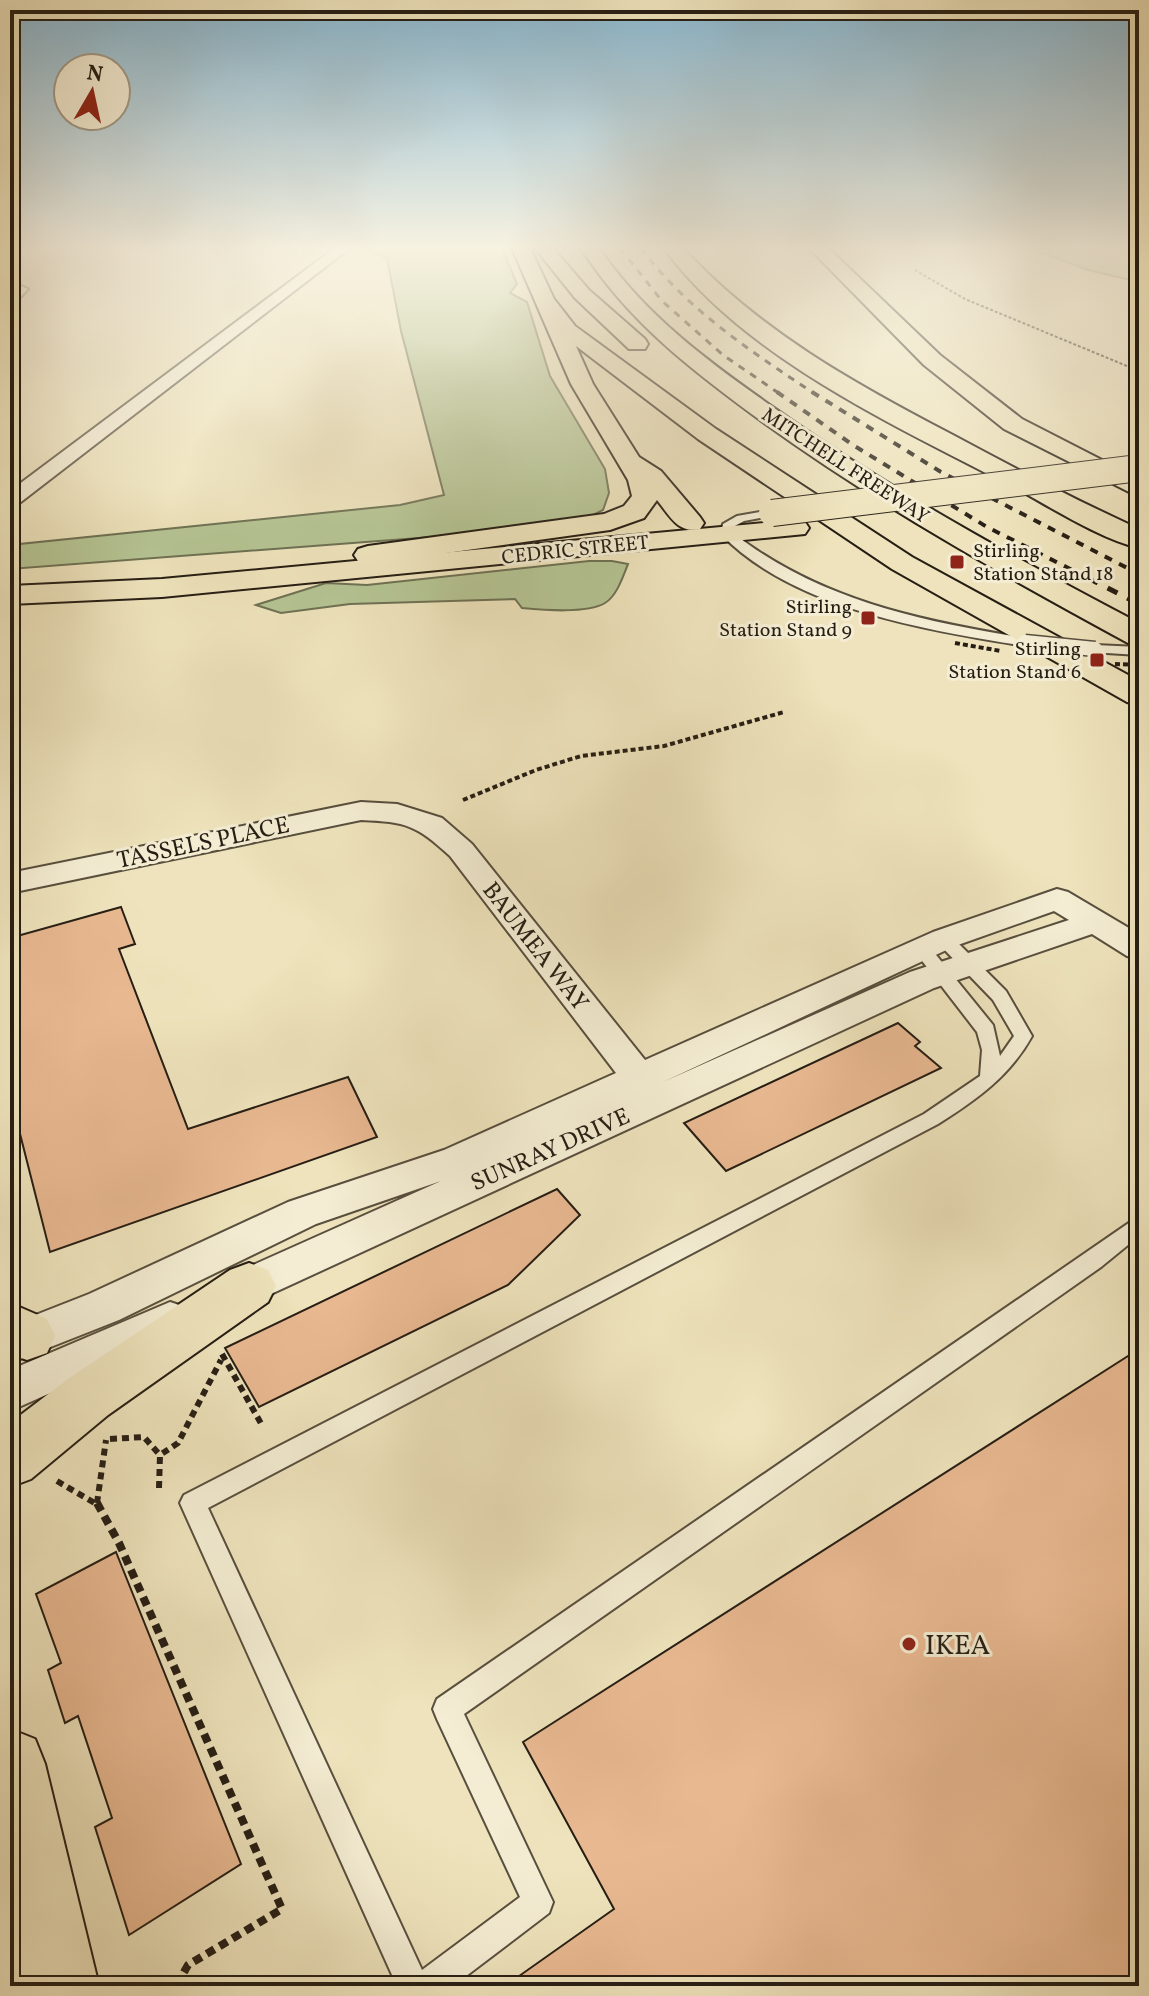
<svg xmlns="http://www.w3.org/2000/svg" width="1149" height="1996" viewBox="0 0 1149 1996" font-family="Vollkorn,serif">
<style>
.green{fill:#b5c493;stroke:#6e7154;stroke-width:2}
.building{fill:#e8b890;stroke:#261e14;stroke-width:2}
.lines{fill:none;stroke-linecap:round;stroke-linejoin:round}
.service-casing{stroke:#584f3e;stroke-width:4}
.minor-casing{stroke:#584f3e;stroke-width:4}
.primary-casing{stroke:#261e14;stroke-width:4}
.motorway-casing{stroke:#261e14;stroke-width:4}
.path-far3{stroke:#261e14;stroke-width:2;stroke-dasharray:3 2;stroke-linecap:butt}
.path-far2{stroke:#261e14;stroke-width:4;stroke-dasharray:5 3;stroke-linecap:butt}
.path-far1{stroke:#261e14;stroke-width:6;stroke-dasharray:7 5;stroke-linecap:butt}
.path{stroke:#261e14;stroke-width:8;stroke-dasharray:9 6;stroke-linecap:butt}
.service{fill:#f4edd3;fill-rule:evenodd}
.minor{fill:#f4edd3;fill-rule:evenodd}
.primary{fill:#eee3bc;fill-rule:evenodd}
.motorway{fill:#eee3bc;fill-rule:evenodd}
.rail-far2{stroke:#261e14;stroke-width:3;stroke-dasharray:7 7;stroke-linecap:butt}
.rail-far1{stroke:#261e14;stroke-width:4;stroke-dasharray:8 8;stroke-linecap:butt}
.rail{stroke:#261e14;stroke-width:5;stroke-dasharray:11 11;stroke-linecap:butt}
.service-bridge-casing{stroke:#584f3e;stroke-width:17;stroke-linecap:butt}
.primary-bridge-casing{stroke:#261e14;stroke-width:28;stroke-linecap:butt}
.path-bridge{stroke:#261e14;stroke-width:4;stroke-dasharray:5 3;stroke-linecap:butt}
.service-bridge{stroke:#f4edd3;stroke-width:14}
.primary-bridge{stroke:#eee3bc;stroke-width:26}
.poi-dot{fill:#8f2418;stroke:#f4edd3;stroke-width:3}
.labels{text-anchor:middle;stroke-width:6;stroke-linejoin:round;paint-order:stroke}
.far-street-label{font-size:20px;fill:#261e14;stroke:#f4edd3}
.far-poi-label{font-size:20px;fill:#261e14;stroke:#f4edd3;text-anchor:end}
.street-label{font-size:24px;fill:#261e14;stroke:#f4edd3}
.near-poi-label{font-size:28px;fill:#261e14;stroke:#f4edd3;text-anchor:start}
</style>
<rect width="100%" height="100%" fill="#eee3bc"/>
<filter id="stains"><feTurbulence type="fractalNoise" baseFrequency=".0025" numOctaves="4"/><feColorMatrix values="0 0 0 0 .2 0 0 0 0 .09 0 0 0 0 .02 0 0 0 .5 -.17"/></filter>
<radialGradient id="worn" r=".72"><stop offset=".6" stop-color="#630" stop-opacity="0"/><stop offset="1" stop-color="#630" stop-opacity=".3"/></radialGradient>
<g class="green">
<path d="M374 248H502L517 284 510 293 527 302 550 376 605 469 609 493 603 510 583 520 458 535 10 569V545L400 505 444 495 401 331 387 258 370 251Z"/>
<path d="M1030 248H1139V282L1088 270Z"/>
<path d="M589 561H612L628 564C623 576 617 596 605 603 587 614 543 610 522 608L515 599 350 604 281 613 256 605 326 583 367 585Z"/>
</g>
<g class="building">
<path d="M121 907 135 944 119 949 188 1129 348 1077 377 1137 50 1252 19 1130 10 1132V938Z"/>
<path d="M898 1023 920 1042 915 1046 941 1068 726 1171 684 1123Z"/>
<path d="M557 1189 580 1215 508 1285 259 1407 225 1348Z"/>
<path d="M1139 1349V1986H505L614 1909 523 1742Z"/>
<path d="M116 1552 241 1864 129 1935 95 1827 112 1818 78 1716 65 1723 48 1670 61 1663 36 1594Z"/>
</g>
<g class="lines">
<defs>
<g id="service">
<path d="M772 510 776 511V515L744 521 733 527V533C819 600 920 621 1025 638L1031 642 1025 646C927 630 793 609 721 534L723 524 737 516Z"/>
<path d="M1095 645 1139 647V655L1090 652V646Z"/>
<path d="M944 933 950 935 1006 991 1032 1036C1010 1076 976 1100 938 1124L208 1508 422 1970 520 1897 437 1719 433 1709 437 1699 1139 1216V1236L1101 1267 464 1714 553 1902 549 1913 453 1986H397L180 1503 184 1495 924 1114 980 1076 982 1050 977 1032 916 953 913 949 916 945H928L993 1025 1000 1056 1014 1036 993 1000 938 943 935 939 938 935Z"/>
</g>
<g id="minor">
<path d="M335 248H350L17 505 10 507V491Z"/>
<path d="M10 281 28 289 15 303 10 305Z"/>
<path d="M361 802 397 804 442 818 472 844 645 1060 933 932 1057 889 1068 892 1139 934V959L1127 956 1092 934 934 988 245 1306 230 1312 215 1306 209 1294 215 1282 441 1181 316 1224 119 1320 10 1363V1325L89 1294 288 1202 444 1150 616 1073 450 856C416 825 407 822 361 820L10 893V873ZM1054 911 1069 920 910 972 663 1082 955 946Z"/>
<path d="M170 1302 185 1307 191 1320 185 1333 10 1411V1370Z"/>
</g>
<g id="primary">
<path d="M795 520 805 522 809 528 805 534 162 597 10 604V586L162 579Z"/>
<path d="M249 1263 268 1270 276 1286 268 1302 108 1415 31 1479 10 1487V1423L68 1379 230 1270Z"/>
<path d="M10 1303 47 1319 55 1336 47 1353 27 1360 10 1354Z"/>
<path d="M10 1729 35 1739 45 1764 99 1986H21L10 1933Z"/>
</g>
<g id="motorway">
<path d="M512 248H530L554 299 575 326 716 429 912 557 1139 681V705L1127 702 892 569 698 439 576 346 593 384 639 457 661 471 700 517 704 523 700 529C678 534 670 516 657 500L644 518 610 530 368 564 358 561 354 555 358 549 368 546 604 514 624 506 632 496 628 480 571 384Z"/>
<path d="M535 248H553L589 290 645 339 648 344 645 349H629L575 298Z"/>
<path d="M581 248H599C645 316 710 363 777 410 892 491 1015 558 1139 623V645L1128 643C1003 575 879 506 764 423 694 372 628 322 581 248Z"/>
<path d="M664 248H683C758 330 855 384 953 435 1014 468 1076 500 1139 529V548C1098 538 1051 507 1013 487 896 426 743 357 664 248Z"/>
<path d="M809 248H828L940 355 1022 419 1139 479V497L1004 429 924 365Z"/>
</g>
</defs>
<use href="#service" class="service-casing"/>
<use href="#minor" class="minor-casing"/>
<use href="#primary" class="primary-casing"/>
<use href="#motorway" class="motorway-casing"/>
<path class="path-far3" d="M915 270 965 299 1139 371"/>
<path class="path-far2" d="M463 800 536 770 581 756 664 746 784 712"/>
<g class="path-far1">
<path d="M222 1354 263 1427"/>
<path d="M110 1439 144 1437 160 1455"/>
<path d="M57 1481 98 1505"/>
<path d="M159 1488 160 1455 178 1443 221 1360"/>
<path d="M97 1503 106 1440"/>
</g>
<path class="path" d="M97 1503 119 1543 282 1909 188 1965 176 1986"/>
<use href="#service" class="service"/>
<use href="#minor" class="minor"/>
<use href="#primary" class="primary"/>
<use href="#motorway" class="motorway"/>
<g class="rail-far2">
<path d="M620 248 662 301 723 355 780 394"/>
<path d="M641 248C686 309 753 353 815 394"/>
</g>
<g class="rail-far1">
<path d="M777 392 853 445 987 527 1092 580"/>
<path d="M812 392 941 472 1139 574"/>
</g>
<path class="rail" d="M1088 578 1139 604"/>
<defs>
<path id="service-bridge" d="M1025 642 1095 649"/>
<path id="primary-bridge" d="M772 513 1139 468"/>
</defs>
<use href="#service-bridge" class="service-bridge-casing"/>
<use href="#primary-bridge" class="primary-bridge-casing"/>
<g class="path-bridge">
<path d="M955 643 1001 651"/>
<path d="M1115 664 1139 665"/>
</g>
<use href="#service-bridge" class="service-bridge"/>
<use href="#primary-bridge" class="primary-bridge"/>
</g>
<linearGradient id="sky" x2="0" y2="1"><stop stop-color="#88b8d2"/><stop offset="0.47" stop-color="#f7f2e1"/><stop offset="1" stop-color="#f7f2e1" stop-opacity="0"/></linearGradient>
<rect width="1149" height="527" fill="url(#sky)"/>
<g class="poi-dot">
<rect x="949" y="554" width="16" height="16" rx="4"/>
<rect x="860" y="610" width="16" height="16" rx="4"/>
<rect x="1089" y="652" width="16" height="16" rx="4"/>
<circle cx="909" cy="1644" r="8"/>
</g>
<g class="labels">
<g class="far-street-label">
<text transform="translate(846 465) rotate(33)" y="7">MITCHELL FREEWAY</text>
<text transform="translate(575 549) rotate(-6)" y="7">CEDRIC STREET</text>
</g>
<g class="far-poi-label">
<text x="973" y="557" text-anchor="start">Stirling<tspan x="973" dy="23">Station Stand 18</tspan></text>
<text x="852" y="613">Stirling<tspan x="852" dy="23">Station Stand 9</tspan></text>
<text x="1081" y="655">Stirling<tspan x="1081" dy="23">Station Stand 6</tspan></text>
</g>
<g class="street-label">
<text transform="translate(203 842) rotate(-12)" y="8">TASSELS PLACE</text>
<text transform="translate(536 946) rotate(52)" y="8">BAUMEA WAY</text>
<text transform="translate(550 1149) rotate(-24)" y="8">SUNRAY DRIVE</text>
</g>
<g class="near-poi-label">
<text x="925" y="1654">IKEA</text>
</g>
</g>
<rect width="1149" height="1996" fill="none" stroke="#eee3bc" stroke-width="40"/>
<rect x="12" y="12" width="1125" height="1972" fill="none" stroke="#261e14" stroke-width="4"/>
<rect x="20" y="20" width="1109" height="1956" fill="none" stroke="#261e14" stroke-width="2"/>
<g transform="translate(92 92) rotate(9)"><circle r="38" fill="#f4edd3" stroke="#a29a87" stroke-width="2"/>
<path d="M0-6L14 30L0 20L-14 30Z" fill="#8f2418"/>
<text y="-12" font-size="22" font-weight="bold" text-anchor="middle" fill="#261e14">N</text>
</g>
<rect width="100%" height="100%" filter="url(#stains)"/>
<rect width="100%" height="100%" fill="url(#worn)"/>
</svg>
